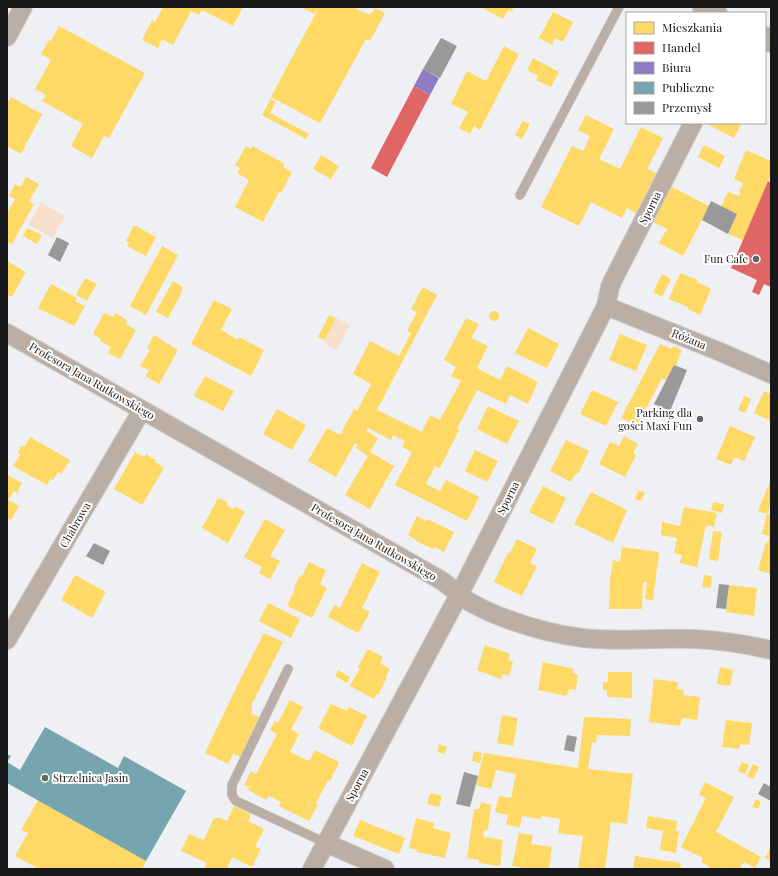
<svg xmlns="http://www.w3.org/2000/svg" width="778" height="876" viewBox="0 0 778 876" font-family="'Playfair Display',serif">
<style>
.green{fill:#f7dfcb}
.homes{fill:#ffd966}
.shops{fill:#e06666}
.offices{fill:#8e7cc3}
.public{fill:#76a5af}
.industry{fill:#999}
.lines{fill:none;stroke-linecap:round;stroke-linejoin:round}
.service-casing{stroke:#cdcdcf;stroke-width:10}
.minor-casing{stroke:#cdcdcf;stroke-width:20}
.tertiary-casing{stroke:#cdcdcf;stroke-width:24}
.service{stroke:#bbafa5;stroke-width:9}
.minor{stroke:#bbafa5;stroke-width:18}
.tertiary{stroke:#bbafa5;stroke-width:22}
.poi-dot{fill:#636466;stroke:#fff;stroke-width:1.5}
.labels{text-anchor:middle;stroke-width:4;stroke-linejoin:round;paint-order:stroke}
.street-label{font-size:11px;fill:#18181a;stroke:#fff}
.poi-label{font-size:11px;fill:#18181a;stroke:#fff;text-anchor:end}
</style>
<rect width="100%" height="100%" fill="#eff0f3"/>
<g class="green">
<path d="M41 203 65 216 53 238 29 225Z"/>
<path d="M336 318 350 325 337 350 324 343Z"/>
</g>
<g class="homes">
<path d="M163 7H243L233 26 202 10 199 15 191 11 173 45 162 39 158 48 142 40 152 20 155 22Z"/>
<path d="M301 7H353L365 13 369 14 373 12 375 8 385 13 370 41 366 39 320 123 271 97 317 11 316 10 314 14Z"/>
<path d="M481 7H514L511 12 508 10 503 19Z"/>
<path d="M553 12 573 22 563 42 555 38 552 45 539 38Z"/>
<path d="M59 26 145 73 109 138 104 136 92 158 71 146 83 124 42 101 46 95 35 89 51 60 41 54 49 40 51 41Z"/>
<path d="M504 46 519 54 480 130 474 126 470 134 459 128 468 112 451 104 467 71 486 81Z"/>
<path d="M533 58 559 72 551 87 536 80 538 76 527 70Z"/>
<path d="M11 97 42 114 21 154 7 146V104Z"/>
<path d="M271 99 276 102 270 113 309 134 306 139 262 115Z"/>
<path d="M586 115 614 129 599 159 620 169 641 127 663 138 647 169 658 174 638 214 627 208 622 218 591 202 579 226 541 207 572 146 583 151 590 136 578 130Z"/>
<path d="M523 121 530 124 522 139 515 135Z"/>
<path d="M711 123H742L734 138 709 125Z"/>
<path d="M704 145 725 156 719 168 698 157Z"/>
<path d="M246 146 251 149 252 146 285 164 283 167 292 172 281 193 279 192 263 222 235 207 249 180 237 173 240 168 235 165Z"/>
<path d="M746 150 771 161V174L743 240 728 234 737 214 721 207 728 192 739 196 740 193 739 192 743 183 734 179Z"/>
<path d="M321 155 339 166 331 179 313 169Z"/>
<path d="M26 177 39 184 29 201 34 204 12 244 7 242V214L15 199 9 196 15 184 20 187Z"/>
<path d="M668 185 709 206 683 256 659 243 667 229 650 220Z"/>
<path d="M134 225 156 237 146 256 127 246 129 243 126 241Z"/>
<path d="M27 228 42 235 37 244 23 236Z"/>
<path d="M162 246 178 255 146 315 130 306Z"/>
<path d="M7 261 26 272 12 297 7 295Z"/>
<path d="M680 273 698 280 697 282 711 289 700 315 688 309V307L669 299Z"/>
<path d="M662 274 671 279 662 297 653 292Z"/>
<path d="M85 278 97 284 87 301 76 295Z"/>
<path d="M173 281 183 287 181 291 182 292 168 318 156 312Z"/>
<path d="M51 284 77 298 75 301 85 306 74 326 38 308Z"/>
<path d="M423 287 437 295 377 410 422 432 430 415 440 420 461 381 451 376 456 367 444 360 466 318 479 324 471 338 488 346 477 368 500 380 507 366 538 382 528 404 510 395 506 404 477 390 457 429 459 430 440 468 435 466 426 484 440 491 446 480 479 497 467 521 395 485 412 452 402 447 405 441 393 435 391 440 368 428 366 431 378 438 370 452 394 466 370 509 345 495 368 456 356 448 358 445 355 443 336 477 308 461 327 428 340 435 354 409 357 411 371 384 353 374 370 341 399 356 411 333 407 331 417 312 411 309Z"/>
<path d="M214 300 232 309 221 330 238 340 239 337 264 350 251 376 191 344Z"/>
<circle cx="494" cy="316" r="5"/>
<path d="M104 313 113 317 115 313 127 320 126 324 136 330 120 359 108 353 111 347 100 341 101 339 93 334Z"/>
<path d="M329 315 336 318 325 340 318 337Z"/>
<path d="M528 328 559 344 547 368 515 353Z"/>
<path d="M620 334 647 345 636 371 609 360Z"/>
<path d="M154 335 178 350 159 384 145 376 149 370 140 366 150 350 147 348Z"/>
<path d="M660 344 672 349 673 346 682 350 676 365H674L666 380 662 378 637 426 621 418Z"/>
<path d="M205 376 234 391 223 411 194 396Z"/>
<path d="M592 390 618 402 606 426 580 414Z"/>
<path d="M764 391 771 394V421L754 413Z"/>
<path d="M744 396 751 399 745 413 738 410Z"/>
<path d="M488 406 519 421 507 444 477 429Z"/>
<path d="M277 409 306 425 292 450 263 434Z"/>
<path d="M730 426 755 437 744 461 734 457 731 465 716 459Z"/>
<path d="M624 436 638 444 633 453 636 455 625 477 599 464 610 442 619 446Z"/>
<path d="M30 437 70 460 61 474 58 472 53 480 50 479 47 485 13 466 20 455 18 452 21 446H25Z"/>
<path d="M566 440 589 451 578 474 576 473 571 482 550 471Z"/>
<path d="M475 450 498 461 487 482 465 471Z"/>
<path d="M135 452 144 457 146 454 156 460 155 462 164 468 142 505 114 489Z"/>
<path d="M7 475 22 483 17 493 14 491 8 500 19 506 11 520 7 518Z"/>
<path d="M771 479V505L767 514 771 516V574L758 570 766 542 768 543 769 536 762 534 767 514 758 511Z"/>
<path d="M543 486 566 498 553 524 529 512Z"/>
<path d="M638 491 645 492 641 501 635 499Z"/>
<path d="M591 492 627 510 613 543 574 524Z"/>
<path d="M218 498 228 502 226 505 234 509 235 506 245 512 228 543 202 528Z"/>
<path d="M713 502 724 504 722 513 711 510Z"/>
<path d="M684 507 717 513 714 527 706 525 697 567 680 563 682 555 674 553 677 538 661 535 662 522 680 526Z"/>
<path d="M417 516 426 521 427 519 454 532 444 552 434 547 433 549 416 541V540L408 535Z"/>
<path d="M265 519 285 530 270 556 280 561 270 579 259 573 262 567 244 557Z"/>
<path d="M713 531 722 532 718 561 709 559Z"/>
<path d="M517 539 537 549 530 563 537 566 522 596 494 582 508 553 509 554Z"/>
<path d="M622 547 659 552 653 600 645 599 647 582H643L642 609H609L610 580 613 560 620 562Z"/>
<path d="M309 562 326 570 320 584 327 588 312 618 287 606 295 589 294 588 300 575 302 576Z"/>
<path d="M362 563 380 572 362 608 370 612 358 633 328 617 334 605 340 608Z"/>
<path d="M75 575 106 592 92 618 61 600Z"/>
<path d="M704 575 712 576 711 588 702 587Z"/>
<path d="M729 585 757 588 754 616 726 612Z"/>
<path d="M268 603 300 619 291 638 259 621Z"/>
<path d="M264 633 283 642 252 704V714L259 717 240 757 233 754 228 764 205 753 239 682Z"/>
<path d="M485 645 510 654 508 660 513 662 509 676 503 674 501 679 477 670Z"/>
<path d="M368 649 383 657 380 663 390 669 385 678H387L378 695 376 694 374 699 350 686 360 668 358 667Z"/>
<path d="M543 662 574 669 573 673 578 675 576 690 569 689 567 696 538 690Z"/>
<path d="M720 667 733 670 730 686 717 684Z"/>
<path d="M338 670 350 677 347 683 335 676Z"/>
<path d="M608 672H632V698L607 697V690H603V682H608Z"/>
<path d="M654 679 678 682 677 689 684 690 683 695 700 697 697 720 682 718 680 726 649 722Z"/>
<path d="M290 700 303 707 291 729 299 734 290 752 309 761 315 750 339 762 330 781 328 780 316 803 318 804 309 821 279 806 281 802 269 796 266 800 248 790 249 787 244 785 251 771 256 774 277 734 270 730 275 721 278 723Z"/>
<path d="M331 704 347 711 349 707 367 716 352 746 318 728Z"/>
<path d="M502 715 518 718 513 746 497 743Z"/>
<path d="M584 717 631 719 630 736 597 735 596 743 592 742 588 769 633 774 627 824 611 822 605 869H578L583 836 558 833 560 819 541 816V819L522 816 520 827 506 825 508 815 495 812 499 796 511 798 516 774 496 770 491 789 476 785 484 753 578 768Z"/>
<path d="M726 720 752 723 749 745 740 744 739 749 722 747Z"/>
<path d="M439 745 447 746 444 754 437 752Z"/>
<path d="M474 751 482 753 480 763 472 761Z"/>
<path d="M742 762 749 765 745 774 738 771Z"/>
<path d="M753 764 759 767 753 779 747 776Z"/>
<path d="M705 782 734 797 716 832 761 857 755 868 744 862 740 869H724L720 867 719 869H713L701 862 703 858 681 847 706 798 699 795Z"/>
<path d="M430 793 442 796 439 807 427 804Z"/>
<path d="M756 799 761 802 758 809 752 807Z"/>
<path d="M38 800 146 861 142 869H39L15 856 28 833 21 830Z"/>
<path d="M481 802 491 805 488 830H484L483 837 503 840 500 866 479 863V860L467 858 474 809H479Z"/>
<path d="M234 806 251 814 248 821 264 829 255 847 261 849 252 867 232 857 227 869H208L205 868 207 863 181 851 189 834 204 840 214 818H220L227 821Z"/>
<path d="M648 816 677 821 676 831H679L676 853 660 850 663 831 646 828Z"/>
<path d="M416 818 434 823 433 828 451 833 445 858 417 852V850L409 848Z"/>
<path d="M360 820 405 838 399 854 353 836Z"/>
<path d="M519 833 533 835 531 844 552 847 549 869H523V868L512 866Z"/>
<path d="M771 846V861L765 858Z"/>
<path d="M635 856 681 863 680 869H633Z"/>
</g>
<g class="shops">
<path d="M414 86 430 95 387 177 371 168Z"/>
<path d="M768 181 771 183V287L764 284 759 295 752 292 757 280 731 268Z"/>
</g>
<path class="offices" d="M423 69 439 78 430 95 414 86Z"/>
<path class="public" d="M45 727 118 768 124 756 186 791 146 861 7 783V754L11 756 7 762 20 770Z"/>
<g class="industry">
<path d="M441 38 457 46 440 78 423 69Z"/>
<path d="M711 201 737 214 728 234 702 220Z"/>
<path d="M57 237 69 243 60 262 48 255Z"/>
<path d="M674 365 687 370 670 411 654 404Z"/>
<path d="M94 543 110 551 103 565 86 556Z"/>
<path d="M719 584 729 585 726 609 716 608Z"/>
<path d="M567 735 577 737 574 752 564 750Z"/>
<path d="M464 772 478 776 470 807 456 804Z"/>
<path d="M764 783 771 787V801L758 794Z"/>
</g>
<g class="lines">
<defs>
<g id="service">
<path d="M520 195 619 7"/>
<path d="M288 669 232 785V795L236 801 326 843"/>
</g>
<g id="minor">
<path d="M7 37 23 7"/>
<path d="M606 306 718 351 771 374"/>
<path d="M7 333 439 579C446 583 452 589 458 594 466 601 477 606 487 611 517 624 550 634 583 638 619 642 656 638 693 639 719 640 745 644 771 650"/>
<path d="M7 640 142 410"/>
<path d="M326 843 385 869"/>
<path d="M312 869 459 595 606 306 610 287 613 280 693 123"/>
</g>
<g id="tertiary">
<path d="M704 7 716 13"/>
<path d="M765 38 771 41"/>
</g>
</defs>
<use href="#service" class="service-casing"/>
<use href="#minor" class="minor-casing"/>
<use href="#tertiary" class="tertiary-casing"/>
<use href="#service" class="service"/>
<use href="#minor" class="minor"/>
<use href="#tertiary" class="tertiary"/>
</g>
<g class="poi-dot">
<circle cx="756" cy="259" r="4"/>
<circle cx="700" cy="419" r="4"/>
<circle cx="45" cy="778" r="4"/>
</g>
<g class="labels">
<g class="street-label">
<text transform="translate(650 208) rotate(-63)" y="4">Sporna</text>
<text transform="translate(689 339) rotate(22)" y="4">Różana</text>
<text transform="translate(92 381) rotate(30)" y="4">Profesora Jana Rutkowskiego</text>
<text transform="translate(508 498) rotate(-63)" y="4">Sporna</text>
<text transform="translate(75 525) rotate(-60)" y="4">Chabrowa</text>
<text transform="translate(374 542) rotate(30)" y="4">Profesora Jana Rutkowskiego</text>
<text transform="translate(357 785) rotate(-62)" y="4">Sporna</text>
</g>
<g class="poi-label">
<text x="748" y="263">Fun Cafe</text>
<text x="692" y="417">Parking dla<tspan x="692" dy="13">gości Maxi Fun</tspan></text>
<text x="53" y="782" text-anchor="start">Strzelnica Jasin</text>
</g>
</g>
<rect width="778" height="876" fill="none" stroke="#18181a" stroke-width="16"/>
<rect x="626" y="12" width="140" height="112" fill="#ffffff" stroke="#a3a3a3"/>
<rect x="634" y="22" width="20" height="12" fill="#ffd966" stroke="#a3a3a3"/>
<text x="662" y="32" font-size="12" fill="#18181a">Mieszkania</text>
<rect x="634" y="42" width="20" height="12" fill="#e06666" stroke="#a3a3a3"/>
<text x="662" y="52" font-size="12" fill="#18181a">Handel</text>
<rect x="634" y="62" width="20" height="12" fill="#8e7cc3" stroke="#a3a3a3"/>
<text x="662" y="72" font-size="12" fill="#18181a">Biura</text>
<rect x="634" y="82" width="20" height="12" fill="#76a5af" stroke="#a3a3a3"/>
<text x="662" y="92" font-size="12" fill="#18181a">Publiczne</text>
<rect x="634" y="102" width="20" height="12" fill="#999999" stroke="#a3a3a3"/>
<text x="662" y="112" font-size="12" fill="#18181a">Przemysł</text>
</svg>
